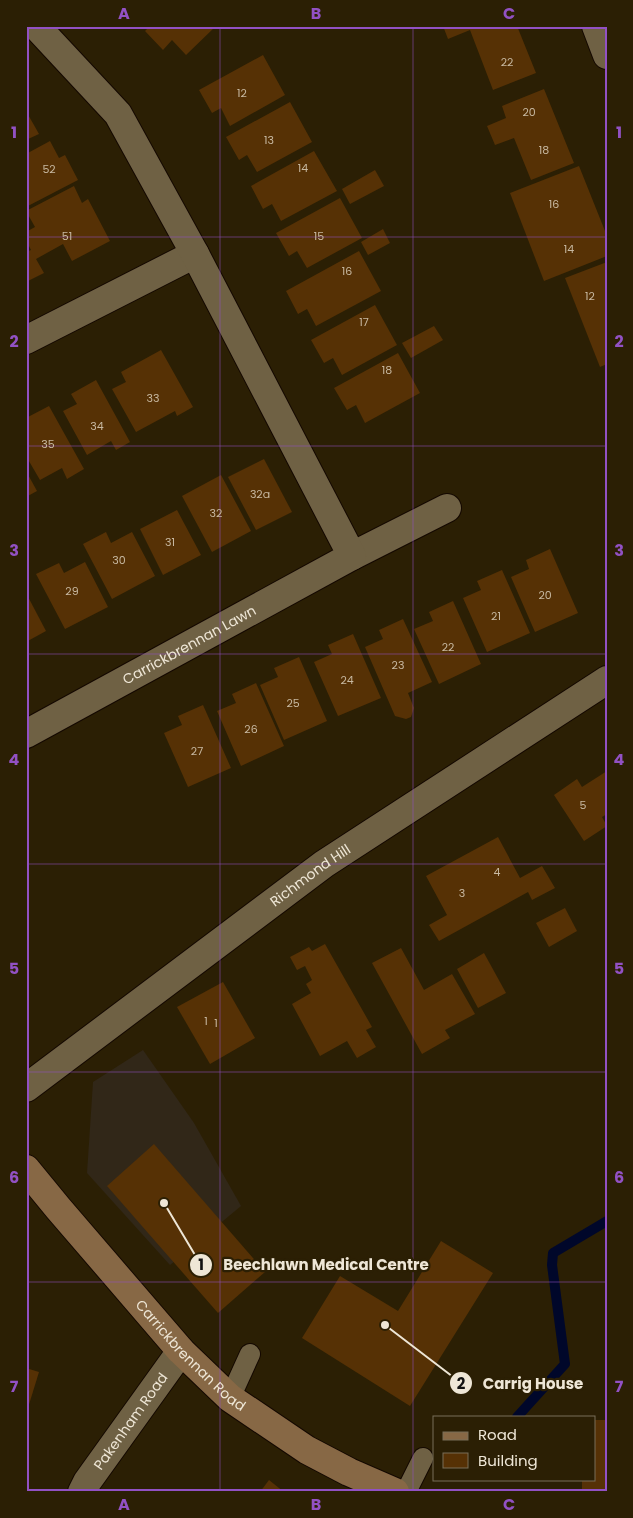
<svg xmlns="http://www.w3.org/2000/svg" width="633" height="1518" viewBox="0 0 633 1518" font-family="Poppins,sans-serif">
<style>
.commercial{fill:#312718}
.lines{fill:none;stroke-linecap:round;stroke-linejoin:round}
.stream{stroke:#00072a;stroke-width:10}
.building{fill:#563105}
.lane-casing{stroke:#140800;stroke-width:22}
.street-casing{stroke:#140800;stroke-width:30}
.secondary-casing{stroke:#140800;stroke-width:30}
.lane{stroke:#6f6144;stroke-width:20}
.street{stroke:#6f6144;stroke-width:28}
.secondary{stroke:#876845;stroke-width:28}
.grid{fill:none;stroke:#9251c4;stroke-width:1;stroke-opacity:0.55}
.labels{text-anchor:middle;stroke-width:4.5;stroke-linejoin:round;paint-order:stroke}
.number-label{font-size:11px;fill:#c8b9a2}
.street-label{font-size:14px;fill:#eee6d6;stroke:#2b1f04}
.leader{fill:none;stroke:#eee6d6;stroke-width:2}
.callout-dot{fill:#eee6d6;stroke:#2b1f04;stroke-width:2}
.mark-label{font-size:15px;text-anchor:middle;font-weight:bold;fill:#111}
.callout-label{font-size:15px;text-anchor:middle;font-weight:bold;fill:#eee6d6;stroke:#2b1f04;stroke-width:4.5;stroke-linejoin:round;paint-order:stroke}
.neatline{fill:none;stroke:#9251c4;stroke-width:2}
.grid-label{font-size:16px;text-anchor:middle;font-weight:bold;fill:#9251c4}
</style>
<rect width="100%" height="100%" fill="#2b1f04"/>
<path class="commercial" d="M143 1050 194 1123 241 1206 170 1265 87 1173 93 1082Z"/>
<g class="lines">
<path class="stream" d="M517 1417 565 1364 552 1265 553 1253 607 1221"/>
</g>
<g class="building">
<path d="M150 26H216L186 55 172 40 163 50 145 31Z"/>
<path d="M443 26H517L536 73 493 90 470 30 448 39Z"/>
<path d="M263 55 285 95 230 126 221 108 212 113 199 90Z"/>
<path d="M544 89 574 163 531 180 514 138 495 145 487 126 506 118 502 106Z"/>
<path d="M290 102 312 142 257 172 247 155 239 160 226 137Z"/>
<path d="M26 111 39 134 26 140Z"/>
<path d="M50 141 59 158 65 155 78 180 26 207V154Z"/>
<path d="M314 151 337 191 281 221 272 204 263 209 251 186Z"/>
<path d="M579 166 607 236V256L544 281 510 193Z"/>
<path d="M375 170 384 186 350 204 342 189Z"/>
<path d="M74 186 82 203 88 199 110 241 72 261 63 244 36 259 44 273 26 282V252L31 250 26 240V232L35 227 26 211Z"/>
<path d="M340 198 362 238 307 268 297 251 289 256 276 233Z"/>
<path d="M383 229 390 243 368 255 361 242Z"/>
<path d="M359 251 381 291 316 326 307 309 298 314 286 291Z"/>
<path d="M607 262V364L600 367 565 278Z"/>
<path d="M375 305 397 345 342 375 333 358 324 363 311 340Z"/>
<path d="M434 326 443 340 411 358 402 343Z"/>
<path d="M161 350 193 407 177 416 175 411 136 432 112 389 126 382 121 372Z"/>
<path d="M398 353 420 393 365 423 356 405 347 410 334 388Z"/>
<path d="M96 380 130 442 116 450 111 441 87 455 63 411 77 404 71 394Z"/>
<path d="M49 406 84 469 67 479 62 468 40 480 26 456V431L29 430 26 424V418Z"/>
<path d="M264 459 292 512 256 530 228 477Z"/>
<path d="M26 471 37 491 26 497Z"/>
<path d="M221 475 251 531 212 552 182 496Z"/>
<path d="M177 510 201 555 163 575 140 529Z"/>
<path d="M106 532 111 543 132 532 155 576 112 599 83 544Z"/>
<path d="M550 549 578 613 535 632 511 577 529 569 526 560Z"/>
<path d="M85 562 108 607 65 629 36 574 59 563 64 573Z"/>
<path d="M502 570 530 633 487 652 463 598 481 590 477 581Z"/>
<path d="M26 593 46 631 26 642Z"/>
<path d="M453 601 481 664 439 684 414 629 433 621 429 612Z"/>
<path d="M403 619 432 682 408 693 414 708 411 717 406 719 395 716 365 647 383 639 379 630Z"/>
<path d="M353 634 381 698 338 716 314 662 332 654 328 645Z"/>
<path d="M299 657 327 721 284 740 260 685 278 677 274 668Z"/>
<path d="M256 683 284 746 241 766 217 711 236 703 232 694Z"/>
<path d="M203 705 231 768 188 787 164 733 182 725 178 716Z"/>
<path d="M607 771V814L602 817 607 826 584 841 554 795 577 779 582 787Z"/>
<path d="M498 837 520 878 542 866 555 888 532 900 528 892 439 941 429 925 447 915 426 876Z"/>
<path d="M565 908 577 931 549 947 536 923Z"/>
<path d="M325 944 372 1027 366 1030 376 1047 357 1058 347 1041 320 1056 292 1004 311 993 306 984 312 980 305 966 297 970 290 957 309 947 312 951Z"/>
<path d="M401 948 424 990 452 974 475 1014 445 1030 450 1038 422 1054 372 963Z"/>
<path d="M484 953 506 993 478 1008 457 969Z"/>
<path d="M223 982 255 1038 210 1064 177 1007Z"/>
<path d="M154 1144 265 1272 218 1313 107 1186Z"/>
<path d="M441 1241 493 1273 410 1406 302 1338 340 1276 398 1311Z"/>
<path d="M26 1368 39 1372 27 1411H26Z"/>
<path d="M594 1420H607V1489H582V1479H594Z"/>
<path d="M269 1480 284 1492H260Z"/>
</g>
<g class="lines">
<defs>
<g id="lane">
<path d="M230 1398 250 1354"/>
<path d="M406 1492 423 1458"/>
</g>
<g id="street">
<path d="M596 26 607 55"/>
<path d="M26 340 195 254"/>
<path d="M352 556 447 508"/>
<path id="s1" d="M26 734 352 556 195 254 118 114 36 26"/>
<path id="s2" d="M26 1088 324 864 607 680"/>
<path id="s3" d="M82 1492 87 1482 181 1351"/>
</g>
<g id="secondary">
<path id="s4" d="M26 1169 58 1208 181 1351 230 1398 307 1450 349 1472 395 1492"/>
</g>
</defs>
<use href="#lane" class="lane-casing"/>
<use href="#street" class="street-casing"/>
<use href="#secondary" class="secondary-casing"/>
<use href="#lane" class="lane"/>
<use href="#street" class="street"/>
<use href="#secondary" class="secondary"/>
</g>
<path class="grid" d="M220 26V1492M413 26V1492M26 237H607M26 446H607M26 654H607M26 864H607M26 1072H607M26 1282H607"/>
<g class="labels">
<g class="number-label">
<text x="507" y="66">22</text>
<text x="242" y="97">12</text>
<text x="529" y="116">20</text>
<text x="269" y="144">13</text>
<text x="544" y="154">18</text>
<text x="303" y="172">14</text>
<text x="49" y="173">52</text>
<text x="554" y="208">16</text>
<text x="67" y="240">51</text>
<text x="319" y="240">15</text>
<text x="569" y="253">14</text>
<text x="347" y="275">16</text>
<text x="590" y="300">12</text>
<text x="364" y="326">17</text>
<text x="387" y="374">18</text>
<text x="153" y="402">33</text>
<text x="97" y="430">34</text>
<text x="48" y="448">35</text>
<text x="260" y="498">32a</text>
<text x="216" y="517">32</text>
<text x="170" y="546">31</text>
<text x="119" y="564">30</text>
<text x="72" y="595">29</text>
<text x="545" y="599">20</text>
<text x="496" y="620">21</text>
<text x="448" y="651">22</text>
<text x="398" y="669">23</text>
<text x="347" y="684">24</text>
<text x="293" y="707">25</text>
<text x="251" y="733">26</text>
<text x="197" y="755">27</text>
<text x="583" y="809">5</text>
<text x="497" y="876">4</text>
<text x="462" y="897">3</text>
<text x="206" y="1025">1</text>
<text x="216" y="1027">1</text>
</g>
<g class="street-label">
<text dy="5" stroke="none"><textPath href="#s1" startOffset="186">Carrickbrennan Lawn</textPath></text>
<text dy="5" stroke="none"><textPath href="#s2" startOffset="355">Richmond Hill</textPath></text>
<text dy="5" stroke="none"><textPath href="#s4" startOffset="249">Carrickbrennan Road</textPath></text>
<text dy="5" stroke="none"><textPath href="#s3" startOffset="86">Pakenham Road</textPath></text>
</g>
</g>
<path class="leader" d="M164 1203L201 1265M385 1325L461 1383"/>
<g class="callout-dot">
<circle cx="164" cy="1203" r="5"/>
<circle cx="385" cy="1325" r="5"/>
<circle cx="201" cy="1265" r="12"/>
<circle cx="461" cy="1383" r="12"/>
</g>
<g class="mark-label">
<text x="201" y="1270">1</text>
<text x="461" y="1389">2</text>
</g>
<g class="callout-label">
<text x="326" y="1270">Beechlawn Medical Centre</text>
<text x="533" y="1389">Carrig House</text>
</g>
<rect width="633" height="1518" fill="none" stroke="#2b1f04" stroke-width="55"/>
<rect x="433" y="1416" width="162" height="65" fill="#2b1f04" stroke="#796f58"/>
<rect x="443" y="1432" width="25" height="8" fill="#876845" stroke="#796f58"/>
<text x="478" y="1440" font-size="15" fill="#eee6d6">Road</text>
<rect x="443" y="1453" width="25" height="15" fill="#563105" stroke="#796f58"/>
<text x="478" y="1466" font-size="15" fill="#eee6d6">Building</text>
<rect x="28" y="28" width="578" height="1462" class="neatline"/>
<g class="grid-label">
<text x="124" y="19">A</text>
<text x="316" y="19">B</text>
<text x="509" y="19">C</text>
<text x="14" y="138">1</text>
<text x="619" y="138">1</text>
<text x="14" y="347">2</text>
<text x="619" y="347">2</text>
<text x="14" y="556">3</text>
<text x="619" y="556">3</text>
<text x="14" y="765">4</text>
<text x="619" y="765">4</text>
<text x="14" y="974">5</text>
<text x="619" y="974">5</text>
<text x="14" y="1183">6</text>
<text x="619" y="1183">6</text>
<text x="14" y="1392">7</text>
<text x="619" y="1392">7</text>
<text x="124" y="1510">A</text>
<text x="316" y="1510">B</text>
<text x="509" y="1510">C</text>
</g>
</svg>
